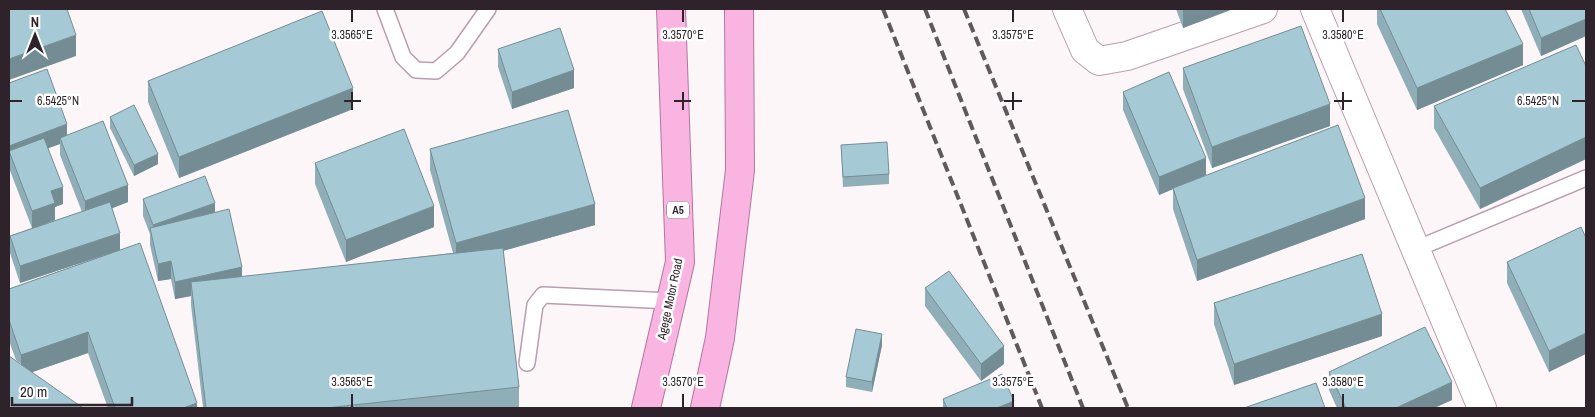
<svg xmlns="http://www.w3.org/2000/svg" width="1595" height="417" viewBox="0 0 1595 417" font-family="'Archivo Narrow',sans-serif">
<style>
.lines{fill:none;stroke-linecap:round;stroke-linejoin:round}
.service-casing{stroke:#ba9daf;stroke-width:18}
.minor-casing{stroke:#ba9daf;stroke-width:30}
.trunk-casing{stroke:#b1769d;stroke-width:30}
.service{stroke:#fff;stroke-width:15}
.minor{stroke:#fff;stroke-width:28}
.trunk{stroke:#fab4e2;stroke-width:28}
.rail{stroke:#61575d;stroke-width:4;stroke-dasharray:10 5;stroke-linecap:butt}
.wall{fill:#8faeb7;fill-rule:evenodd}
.shaded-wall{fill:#748d95}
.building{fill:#a6cad5;stroke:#748d95}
.ticks{fill:none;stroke:#2e232a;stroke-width:2}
.labels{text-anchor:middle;stroke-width:5;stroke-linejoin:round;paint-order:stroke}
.shield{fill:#fff;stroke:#6d656a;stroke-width:1}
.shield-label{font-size:11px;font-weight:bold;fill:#2e232a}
.street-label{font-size:12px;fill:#2e232a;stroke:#fff}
.ticks-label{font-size:12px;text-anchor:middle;fill:#2e232a;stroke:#fff;stroke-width:5;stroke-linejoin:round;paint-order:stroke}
</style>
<rect width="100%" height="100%" fill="#fcf6f9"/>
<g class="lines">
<defs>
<g id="service">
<path d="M385 9 403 57 416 70 436 71 457 53 488 9"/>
<path d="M1416 249 1586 178"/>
<path d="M527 363 535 305 543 295 671 301"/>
</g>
<g id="minor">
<path d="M1067 9 1085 50 1099 61 1127 56 1263 9"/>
<path d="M1315 9 1482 408"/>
</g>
<g id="trunk">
<path d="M646 408 680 262 671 9"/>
<path d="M705 408 720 338 740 170 739 9"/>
</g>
</defs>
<use href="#service" class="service-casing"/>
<use href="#minor" class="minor-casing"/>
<use href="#trunk" class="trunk-casing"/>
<use href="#service" class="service"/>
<use href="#minor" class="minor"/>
<use href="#trunk" class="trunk"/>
<g class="rail">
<path d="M883 9 1042 408"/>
<path d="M925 9 1083 408"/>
<path d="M964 9 1128 408"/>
</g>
</g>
<g class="wall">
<path d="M1176 9H1233L1183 28Z"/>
<path d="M1377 9H1505L1523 65 1417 110 1377 24Z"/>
<path d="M1521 9H1586V36L1541 56Z"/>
<path d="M498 49 574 88 512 109 498 67Z"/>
<path d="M1586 66V159L1480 209 1434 128V106Z"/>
<path d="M1183 68 1330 126 1212 168 1183 89Z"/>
<path d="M148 81 353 109 179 178 148 102Z"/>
<path d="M9 83 67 135 128 202 112 208 120 250 197 408H108L88 353 32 372 16 360 9 341V289L111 253 20 283 10 253V236L32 228 9 168ZM60 144V155L82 212 39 226 55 220V207L63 204 48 148Z"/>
<path d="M1123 92 1206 175 1192 181 1365 219 1197 281 1173 209V189L1159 195 1123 110Z"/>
<path d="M110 117 158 164 134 176 110 128Z"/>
<path d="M841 145 889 174V184L843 187Z"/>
<path d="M430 149 595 225 503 251 519 387V408H203L191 305V296L175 299 171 279 158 281 150 245V234L143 216V199L215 212 242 277 453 253 430 170Z"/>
<path d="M315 163 434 227 346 262 315 184Z"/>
<path d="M1586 238 1549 372 1507 283V262Z"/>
<path d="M925 288 1004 364 981 381 925 306Z"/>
<path d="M1214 303 1382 336 1234 385 1214 324Z"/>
<path d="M882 345 872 392 846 387V377Z"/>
<path d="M1329 372 1452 400 1434 408H1337L1329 390Z"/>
<path d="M943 399 1014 408H943Z"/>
</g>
<g class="shaded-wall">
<path d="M1183 9H1233L1183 28Z"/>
<path d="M1586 19V36L1541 56V38Z"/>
<path d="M76 35V56L9 80V59Z"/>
<path d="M1523 44V65L1417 110V88Z"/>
<path d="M574 70V88L512 109V92Z"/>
<path d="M353 88V109L179 178V157Z"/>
<path d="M1330 104V126L1212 168V147Z"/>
<path d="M67 124V141L60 138V144L13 161 9 151V163V146Z"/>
<path d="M1586 137V159L1480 209V188Z"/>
<path d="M158 154V164L134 176V165Z"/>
<path d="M1206 158V175L1159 195V177Z"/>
<path d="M128 185V202L85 219V201Z"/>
<path d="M63 187V204L55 207V220L32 229V211L51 191Z"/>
<path d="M1365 198V219L1197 281V260Z"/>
<path d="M215 203V220L153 242V225Z"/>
<path d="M595 204V225L456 264V243Z"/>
<path d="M434 206V227L346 262V240Z"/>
<path d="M120 233V250L20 283V266Z"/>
<path d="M171 261V279L158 281V264Z"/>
<path d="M242 267V285L191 282V296L175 299V282Z"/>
<path d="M1382 314V336L1234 385V364Z"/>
<path d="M88 332V353L21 376V355Z"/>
<path d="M1586 333V354L1549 372V351Z"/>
<path d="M882 334V345L872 392V382Z"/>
<path d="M1004 346V364L981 381V364Z"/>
<path d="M1452 382V400L1434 408H1396Z"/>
<path d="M1014 401V408H997Z"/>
<path d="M197 403V408H183Z"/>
</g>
<g class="building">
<path d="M9 9H67L76 35 9 59Z"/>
<path d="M1380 9H1505L1523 44 1417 88Z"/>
<path d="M1529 9H1586V19L1541 38Z"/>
<path d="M322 11 353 88 179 157 148 81Z"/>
<path d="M1301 26 1330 104 1212 147 1183 68Z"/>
<path d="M560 28 574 70 512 92 498 49Z"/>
<path d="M1576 45 1586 66V137L1480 188 1434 106Z"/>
<path d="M47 69 67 124 9 146V83Z"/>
<path d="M1169 72 1206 158 1159 177 1123 92Z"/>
<path d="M134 105 158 154 134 165 110 117Z"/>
<path d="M568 110 595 204 456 243 430 149Z"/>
<path d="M103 121 128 185 85 201 60 138Z"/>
<path d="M1338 125 1365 198 1197 260 1173 188Z"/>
<path d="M404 129 434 206 346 240 315 163Z"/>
<path d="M44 138 63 187 51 191 55 203 32 211 9 151Z"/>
<path d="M887 142 889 174 843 177 841 145Z"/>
<path d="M205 176 215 203 153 225 143 199Z"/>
<path d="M110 202 120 233 20 266 10 236Z"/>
<path d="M229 209 242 267 175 282 171 261 158 264 150 228Z"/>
<path d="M1581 227 1586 238V333L1549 351 1507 262Z"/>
<path d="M140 243 197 403 183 408H115L88 332 21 355 9 320V289Z"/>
<path d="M503 248 519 387 326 408H206L191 282Z"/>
<path d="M1362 254 1382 314 1234 364 1214 303Z"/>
<path d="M949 271 1004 346 981 364 925 288Z"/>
<path d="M1425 327 1452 382 1396 408H1346L1329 372Z"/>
<path d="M856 329 882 334 872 382 846 377Z"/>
<path d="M9 356 83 408H9Z"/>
<path d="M1002 374 1014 401 997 408H947L943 399Z"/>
<path d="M1316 383 1325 408H1244Z"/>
</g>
<path class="ticks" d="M352 10V22M683 10V22M1013 10V22M1343 10V22M352 92V110M683 92V110M1013 92V110M1343 92V110M10 101H22M344 101H361M674 101H691M1004 101H1022M1334 101H1352M1572 101H1585M352 394V407M683 394V407M1013 394V407M1343 394V407"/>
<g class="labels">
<rect class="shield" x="667" y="201.5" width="22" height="17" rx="4"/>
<g class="shield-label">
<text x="678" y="214">A5</text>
</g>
<g class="street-label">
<text transform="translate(670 299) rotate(-78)" y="4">Agege Motor Road</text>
</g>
</g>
<g class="ticks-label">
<text x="352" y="39">3.3565°E</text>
<text x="683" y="39">3.3570°E</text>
<text x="1013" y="39">3.3575°E</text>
<text x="1343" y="39">3.3580°E</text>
<text x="58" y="105">6.5425°N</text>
<text x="1538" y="105">6.5425°N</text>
<text x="352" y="386">3.3565°E</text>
<text x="683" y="386">3.3570°E</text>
<text x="1013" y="386">3.3575°E</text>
<text x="1343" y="386">3.3580°E</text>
</g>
<rect width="1595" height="417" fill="none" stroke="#2e232a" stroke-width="20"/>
<g transform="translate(35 35)" stroke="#ffffff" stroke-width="4" paint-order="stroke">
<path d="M0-4L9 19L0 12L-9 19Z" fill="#2e232a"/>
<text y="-8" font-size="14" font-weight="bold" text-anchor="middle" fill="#2e232a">N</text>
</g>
<path d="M12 397v8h120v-8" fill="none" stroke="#2e232a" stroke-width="2.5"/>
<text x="20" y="397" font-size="15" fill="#2e232a" stroke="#ffffff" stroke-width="4" paint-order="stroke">20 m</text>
</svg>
